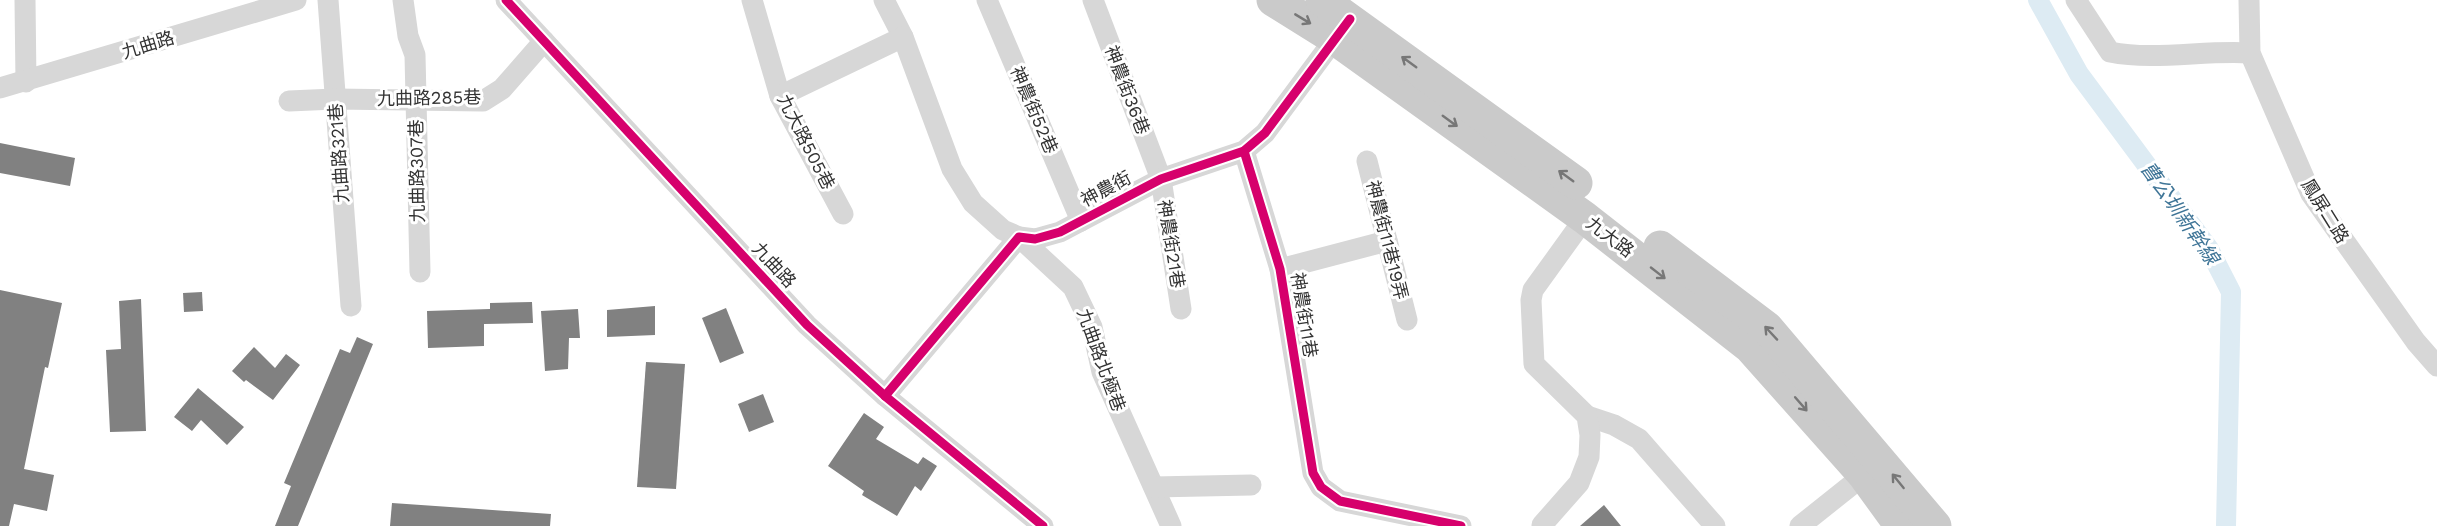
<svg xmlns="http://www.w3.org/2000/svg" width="2437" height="526" viewBox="0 0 2437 526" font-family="'Work Sans','Noto Sans TC',sans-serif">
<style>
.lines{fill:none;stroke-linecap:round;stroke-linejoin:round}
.canal{stroke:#ddebf3;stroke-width:20}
.building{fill:#818181}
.minor{stroke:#d7d7d7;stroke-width:21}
.primary{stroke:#cacaca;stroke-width:33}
.cycleway-casing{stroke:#fff;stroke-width:13}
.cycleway{stroke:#d6006c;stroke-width:9}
.oneway{stroke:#777}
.labels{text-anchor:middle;stroke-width:6;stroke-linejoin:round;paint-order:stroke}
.street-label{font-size:18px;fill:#333;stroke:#fff}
.water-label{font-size:20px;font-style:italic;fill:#3f7597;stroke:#fff}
</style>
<rect width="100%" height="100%" fill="#fff"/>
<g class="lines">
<path class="canal" d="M2038 0 2079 74 2209 249 2231 292 2226 526"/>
</g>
<g class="building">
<path d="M0 143 75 158 70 186 0 173Z"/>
<path d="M0 290 62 303 48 368 45 367 24 469 54 475 47 511 14 504 9 526H0Z"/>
<path d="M202 292 203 311 184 312 183 293Z"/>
<path d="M141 299 146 431 110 432 106 350 121 349 119 301Z"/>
<path d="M532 302 533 323 484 324V346L428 348 427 311 490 309V303Z"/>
<path d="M655 306V335L607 337V310Z"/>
<path d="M726 308 744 353 720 363 702 318Z"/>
<path d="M578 309 580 338H569L568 369 545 371 541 311Z"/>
<path d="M357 337 373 344 298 526H275L291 486 284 483 340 349 350 353Z"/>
<path d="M254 347 275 368 286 354 300 365 273 400 246 380 244 382 232 371Z"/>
<path d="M646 362 685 364 676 489 637 487Z"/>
<path d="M198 388 244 427 227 445 201 420 192 431 174 417Z"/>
<path d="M763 394 774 422 749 432 738 404Z"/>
<path d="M864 413 884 427 876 439 918 464 923 457 937 466 921 491 915 486 897 516 862 495 864 491 828 466Z"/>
<path d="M392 503 551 514 550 526H390Z"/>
<path d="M1604 505 1621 526H1580Z"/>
</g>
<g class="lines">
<g class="minor">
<path d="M25 0 26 82"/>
<path d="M328 0 351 306"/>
<path d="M403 0 408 36 415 55 420 272"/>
<path d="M506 0 807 325 885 396 1043 526"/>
<path d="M752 0 780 96 843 214"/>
<path d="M884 0 903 37 952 169 973 203 1003 230 1019 237 1073 287 1092 327 1102 372 1171 526"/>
<path d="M987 0 1081 221"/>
<path d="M1093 0 1161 179 1181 309"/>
<path d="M2076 0 2110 52C2155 61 2204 50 2250 53"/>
<path d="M2249 0 2250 53 2311 194 2416 342 2437 366"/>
<path d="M0 88 296 0"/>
<path d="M780 96 903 37"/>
<path d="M289 101 335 99 483 101 502 89 544 41"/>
<path d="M1244 151 1280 269 1313 473 1321 487 1340 501 1461 526"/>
<path d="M1367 161 1407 320"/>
<path d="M1280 269 1387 241"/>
<path d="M885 396 1019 237 1035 239 1060 232 1161 179 1244 151 1265 133 1342 29"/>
<path d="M1587 416 1614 425 1639 439 1715 526"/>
<path d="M1154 487 1251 485"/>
<path d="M1542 525 1579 483 1589 457 1590 435 1587 416 1534 364 1531 300 1533 290 1585 218"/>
<path d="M1800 526 1864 475"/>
</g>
<g class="primary">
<path d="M1273 0 1334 38 1585 218 1750 347 1864 475 1901 526"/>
<path d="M1322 0 1576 183"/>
<path d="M1660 247 1767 328 1935 526"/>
</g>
<defs>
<g id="cycleway">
<path d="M506 0 807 325 885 396 1043 526"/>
<path d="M1244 151 1280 269 1313 473 1321 487 1340 501 1461 526"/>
<path d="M885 396 1019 237 1035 239 1060 232 1161 179 1244 151 1265 133 1350 19"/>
</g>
</defs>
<use href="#cycleway" class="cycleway-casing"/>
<use href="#cycleway" class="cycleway"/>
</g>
<defs><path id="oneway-shaft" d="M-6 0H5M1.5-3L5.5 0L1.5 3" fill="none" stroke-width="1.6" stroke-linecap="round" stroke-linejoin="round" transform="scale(1.5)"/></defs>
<g class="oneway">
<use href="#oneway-shaft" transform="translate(1303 19) rotate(31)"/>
<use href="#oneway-shaft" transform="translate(1409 62) rotate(-144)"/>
<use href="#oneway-shaft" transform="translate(1450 121) rotate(36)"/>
<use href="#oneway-shaft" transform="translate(1566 176) rotate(-144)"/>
<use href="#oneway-shaft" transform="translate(1658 273) rotate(38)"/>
<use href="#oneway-shaft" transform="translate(1771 333) rotate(-133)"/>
<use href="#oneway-shaft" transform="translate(1801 404) rotate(49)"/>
<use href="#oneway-shaft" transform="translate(1898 481) rotate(-129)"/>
</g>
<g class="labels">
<g class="street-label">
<text transform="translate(148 45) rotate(-17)" y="6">九曲路</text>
<text transform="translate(1127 90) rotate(69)" y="6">神農街36巷</text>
<text transform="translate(429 98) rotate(-1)" y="6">九曲路285巷</text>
<text transform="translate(1034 110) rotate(67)" y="6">神農街52巷</text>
<text transform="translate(806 142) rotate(63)" y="6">九大路505巷</text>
<text transform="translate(339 153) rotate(-94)" y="6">九曲路321巷</text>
<text transform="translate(417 171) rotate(-91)" y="6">九曲路307巷</text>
<text transform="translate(1106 189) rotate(-28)" y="6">神農街</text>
<text transform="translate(2325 211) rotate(58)" y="6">鳳屏二路</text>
<text transform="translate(1610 237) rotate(37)" y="6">九大路</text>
<text transform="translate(1387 240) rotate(76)" y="6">神農街11巷19弄</text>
<text transform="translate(1171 244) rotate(81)" y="6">神農街21巷</text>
<text transform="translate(774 265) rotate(47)" y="6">九曲路</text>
<text transform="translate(1304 315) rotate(81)" y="6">神農街11巷</text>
<text transform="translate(1101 360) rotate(70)" y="6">九曲路北極巷</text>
</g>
<g class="water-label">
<text transform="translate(2180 213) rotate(55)" y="7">曹公圳新幹線</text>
</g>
</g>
</svg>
